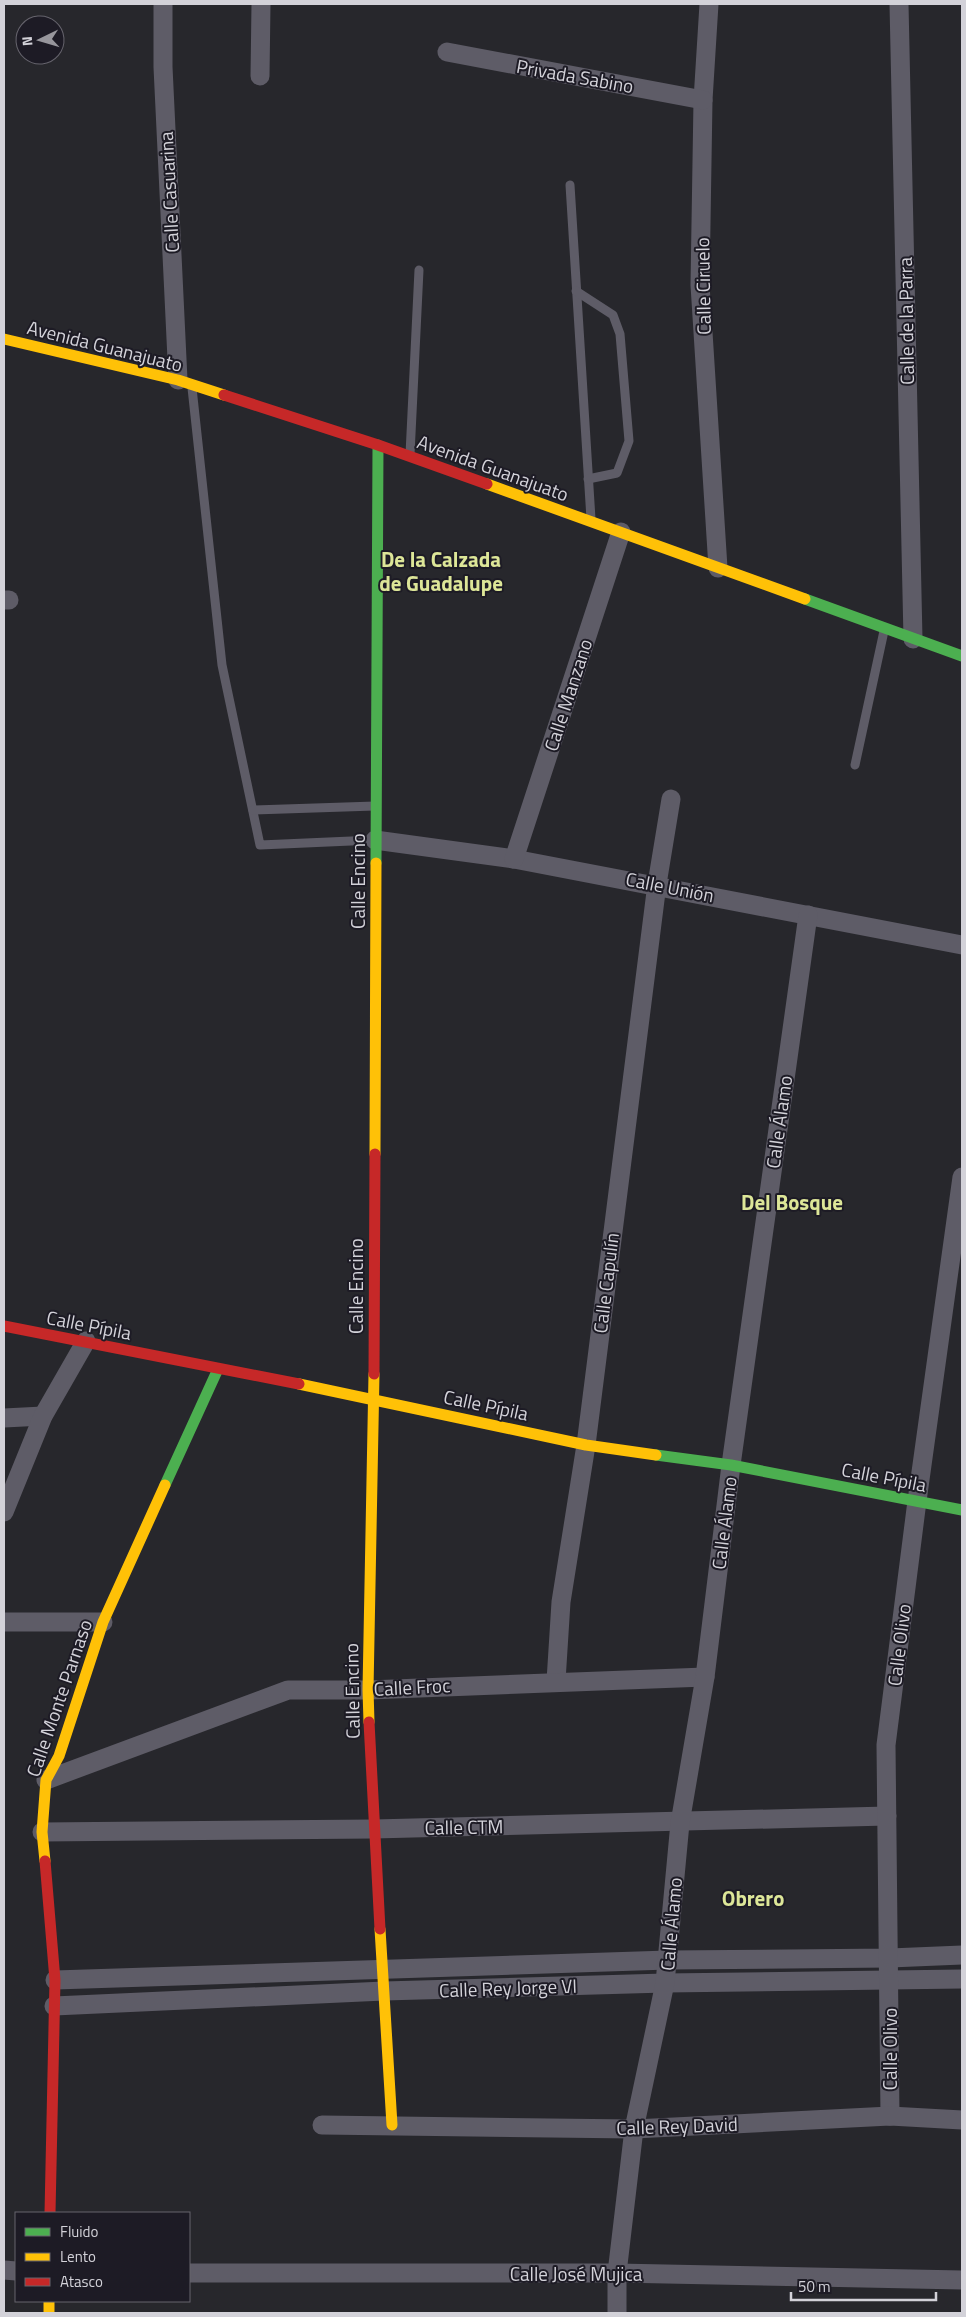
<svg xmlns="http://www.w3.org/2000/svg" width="966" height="2317" viewBox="0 0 966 2317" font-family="'Titillium Web',sans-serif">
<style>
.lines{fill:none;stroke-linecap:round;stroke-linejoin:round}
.lane{stroke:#5e5c67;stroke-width:9}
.street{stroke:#5e5c67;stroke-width:19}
.fast{stroke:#4caf50;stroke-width:11}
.slow{stroke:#ffc107;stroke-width:11}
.jam{stroke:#c62828;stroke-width:11}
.labels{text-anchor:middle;stroke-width:4;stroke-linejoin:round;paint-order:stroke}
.street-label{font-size:19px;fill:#d3d2d9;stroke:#1d1b25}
.quarter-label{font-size:21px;font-weight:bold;fill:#dde698;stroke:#1d1b25}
</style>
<rect width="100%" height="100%" fill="#27272c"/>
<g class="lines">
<g class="lane">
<path d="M570 185 591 519"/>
<path d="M576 291 613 315 620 334 629 441 617 473 588 479"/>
<path d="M192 388 222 665 260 845 374 840"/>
<path d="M410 454 419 270"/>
<path d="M855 765 884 631"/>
<path d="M253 810 375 806"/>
</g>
<g class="street">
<path d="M163 4V67L178 380"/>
<path d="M709 4 703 100 700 285 718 568"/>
<path d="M899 4 913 639"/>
<path d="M447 52 703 100"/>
<path d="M260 76 261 4"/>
<path d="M4 600H9"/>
<path d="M375 840 514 859 962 945"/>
<path d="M514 859 621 532"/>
<path d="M4 1418 43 1416"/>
<path d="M4 1512 43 1416 86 1341"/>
<path d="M4 1622H103"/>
<path d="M556 1681 561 1602 586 1445 657 884 671 799"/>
<path d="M46 1780 288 1690H368L705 1677"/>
<path d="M42 1832 374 1829 887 1816"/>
<path d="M55 1980 668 1960 890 1958 962 1955"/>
<path d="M54 2006 384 1991 665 1983 962 1979"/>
<path d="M890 2116 886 1745 917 1501 962 1177"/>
<path d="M322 2125 634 2129 890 2116 962 2120"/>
<path d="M4 2270 16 2271"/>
<path d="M189 2273H617L962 2280"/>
<path d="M617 2313V2273L634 2129 665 1983 680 1823 705 1677 731 1465 808 915"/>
</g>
<g class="fast">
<path d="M805 599 962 656"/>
<path d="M376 863 378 445"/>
<path d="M656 1455 731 1465 962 1510"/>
<path d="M165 1485 218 1369"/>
</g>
<g class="slow">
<path d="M4 339 178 380 224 395"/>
<path d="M487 484 805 599"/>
<path d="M375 1154 376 863"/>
<path d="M299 1384 586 1445 656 1455"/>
<path d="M369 1722 368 1690 374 1374"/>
<path d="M45 1861 42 1832 46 1780 59 1756 103 1622 165 1485"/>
<path d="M380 1929 392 2125"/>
<path d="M49 2301V2313"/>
</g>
<g class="jam">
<path d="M224 395 378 445 487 484"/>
<path d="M4 1326 299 1384"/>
<path d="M374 1374 375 1154"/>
<path d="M369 1722 380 1929"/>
<path d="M45 1861 55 1980 50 2213"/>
</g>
</g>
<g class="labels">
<g class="street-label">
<text transform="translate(575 76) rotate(10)" y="7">Privada Sabino</text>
<text transform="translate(169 192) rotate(-93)" y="7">Calle Casuarina</text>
<text transform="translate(703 286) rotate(-91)" y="7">Calle Ciruelo</text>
<text transform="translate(906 321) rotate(-91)" y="7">Calle de la Parra</text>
<text transform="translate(105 346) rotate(14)" y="7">Avenida Guanajuato</text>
<text transform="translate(493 468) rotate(20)" y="7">Avenida Guanajuato</text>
<text transform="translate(568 695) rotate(-72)" y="7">Calle Manzano</text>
<text transform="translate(358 881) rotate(-90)" y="7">Calle Encino</text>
<text transform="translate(670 887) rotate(11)" y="7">Calle Unión</text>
<text transform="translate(779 1122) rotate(-82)" y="7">Calle Álamo</text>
<text transform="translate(606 1283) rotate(-83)" y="7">Calle Capulín</text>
<text transform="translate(356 1286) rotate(-90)" y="7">Calle Encino</text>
<text transform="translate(89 1325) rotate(11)" y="7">Calle Pípila</text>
<text transform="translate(486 1405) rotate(12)" y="7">Calle Pípila</text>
<text transform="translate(884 1477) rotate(11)" y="7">Calle Pípila</text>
<text transform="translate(724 1523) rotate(-83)" y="7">Calle Álamo</text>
<text transform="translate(899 1645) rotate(-83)" y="7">Calle Olivo</text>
<text transform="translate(412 1687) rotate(-3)" y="7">Calle Froc</text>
<text transform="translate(352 1691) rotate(-91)" y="7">Calle Encino</text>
<text transform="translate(59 1698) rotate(-71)" y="7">Calle Monte Parnaso</text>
<text transform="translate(464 1827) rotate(-1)" y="7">Calle CTM</text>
<text transform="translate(671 1924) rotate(-85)" y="7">Calle Álamo</text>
<text transform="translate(508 1988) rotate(-2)" y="7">Calle Rey Jorge VI</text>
<text transform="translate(890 2049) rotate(-90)" y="7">Calle Olivo</text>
<text transform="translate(677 2126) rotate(-2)" y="7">Calle Rey David</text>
<text x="576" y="2281">Calle José Mujica</text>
</g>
<g class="quarter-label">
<text x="441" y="567">De la Calzada<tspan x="441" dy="24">de Guadalupe</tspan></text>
<text x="792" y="1210">Del Bosque</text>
<text x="753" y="1906">Obrero</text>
</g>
</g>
<rect width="966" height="2317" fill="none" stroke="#d3d2d9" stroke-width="10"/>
<rect x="15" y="2212" width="175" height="90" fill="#1d1b25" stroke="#66646d"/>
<rect x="25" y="2228" width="25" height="8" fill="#4caf50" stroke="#66646d"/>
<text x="60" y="2237" font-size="15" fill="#d3d2d9">Fluido</text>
<rect x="25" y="2253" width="25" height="8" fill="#ffc107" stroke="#66646d"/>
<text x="60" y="2262" font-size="15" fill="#d3d2d9">Lento</text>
<rect x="25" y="2278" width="25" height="8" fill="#c62828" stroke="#66646d"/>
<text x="60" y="2287" font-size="15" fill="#d3d2d9">Atasco</text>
<g transform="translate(40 40) rotate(265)"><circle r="24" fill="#1d1b25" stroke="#66646d"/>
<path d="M0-4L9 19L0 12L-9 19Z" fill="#97969c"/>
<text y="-8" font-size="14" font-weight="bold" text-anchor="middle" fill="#d3d2d9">N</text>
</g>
<path d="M791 2292v8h145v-8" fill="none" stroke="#d3d2d9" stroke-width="2.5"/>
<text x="798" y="2292" font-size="15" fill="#d3d2d9" stroke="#1d1b25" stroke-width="4" paint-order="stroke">50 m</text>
</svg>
